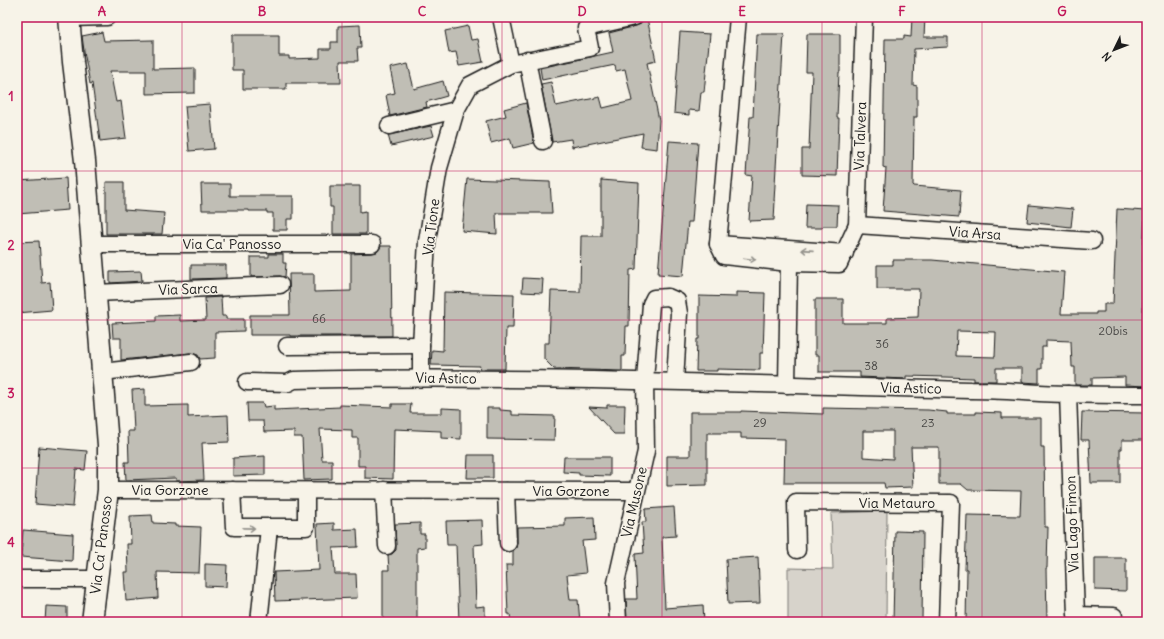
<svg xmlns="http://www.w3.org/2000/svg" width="1164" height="639" viewBox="0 0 1164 639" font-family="Delius,sans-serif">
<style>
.green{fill:#d7d3cb;stroke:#7a7874}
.building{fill:#c0beb5;stroke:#1c1c1c;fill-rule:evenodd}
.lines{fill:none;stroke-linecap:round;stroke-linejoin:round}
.minor-casing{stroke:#1c1c1c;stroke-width:19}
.tertiary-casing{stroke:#1c1c1c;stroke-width:23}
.minor{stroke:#f7f3e8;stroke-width:16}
.tertiary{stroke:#f7f3e8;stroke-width:20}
.oneway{stroke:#94928c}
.grid{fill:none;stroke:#c2185b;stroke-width:1;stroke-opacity:0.55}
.labels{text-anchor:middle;stroke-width:3;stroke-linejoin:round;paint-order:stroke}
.number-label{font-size:12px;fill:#454442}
.street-label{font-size:14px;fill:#1c1c1c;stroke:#f7f3e8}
.neatline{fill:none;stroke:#c2185b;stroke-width:1.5}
.grid-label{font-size:13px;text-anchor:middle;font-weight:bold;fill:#c2185b}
</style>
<rect width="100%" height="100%" fill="#f7f3e8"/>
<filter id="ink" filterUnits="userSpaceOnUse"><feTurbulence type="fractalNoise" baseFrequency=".025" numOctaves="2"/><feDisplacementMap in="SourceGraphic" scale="8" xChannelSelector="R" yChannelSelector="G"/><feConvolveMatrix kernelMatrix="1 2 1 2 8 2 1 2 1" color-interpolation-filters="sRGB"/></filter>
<g filter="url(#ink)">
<path class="green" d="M887 511 886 622H788V568L833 569 831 513Z"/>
<g class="building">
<path d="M912 17H925L924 37H948V47L914 49 913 85 917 86V117H914L913 185 914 186 961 190 959 217 883 211 886 168 883 167 885 39H904V36L911 37Z"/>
<path d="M643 18H647L656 61 647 63 659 120 657 149 641 147 643 133 572 147 571 139 552 142 541 84 551 82 556 106 600 97 603 108 632 101 625 69 616 71 615 65 542 80 540 68 613 52 609 33 636 26 641 24Z"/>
<path d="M360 25 361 48H357L358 61H340L341 83H286V89H243V70H232V35H279V56H289V59L320 58V49H331V42H338V26Z"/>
<path d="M468 26 471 40 478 39 483 62 459 66 456 52 449 53 445 31Z"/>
<path d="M102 32 104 41 153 40V69L195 68V93L146 94V71H110L116 102 121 101 126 138 100 141 92 83 90 84 84 51 82 36Z"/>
<path d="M680 32 710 34 704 92H701L699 111 689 110V115L674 113Z"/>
<path d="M757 34H784L774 201H775L774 220 749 221 752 176 746 175 750 117H753Z"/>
<path d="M807 34H840V72H839L837 118H839L837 176 802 175V149H809L812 72H806Z"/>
<path d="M408 64 414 89 443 81 447 96 426 102 427 107 390 116 386 95 395 93 390 68Z"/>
<path d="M526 103 534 143 513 148 510 138 491 143 486 121 506 116 504 109Z"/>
<path d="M210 104 214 149 189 151 185 106Z"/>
<path d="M431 126 434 136 391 146 388 135Z"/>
<path d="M669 141 698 143 692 222H688L683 276 658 274Z"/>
<path d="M66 178 68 210 17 214V181Z"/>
<path d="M467 179 550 182 552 213H496L497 234 462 231Z"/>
<path d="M601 180 639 183 636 269 630 270 629 326H626L625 356H622V371L554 369 544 359V343H549L551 291 580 292 581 236H601Z"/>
<path d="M106 182H124V210L164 213 162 234H106Z"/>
<path d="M201 184H230V196H293V219H287V230H273V213H267V211H249V210H202Z"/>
<path d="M330 186H360V212L366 211V234H333V207H330Z"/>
<path d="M806 204 838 205 837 226H823L822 228H805Z"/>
<path d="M1029 205 1073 209 1071 227 1027 222Z"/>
<path d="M1117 209 1145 211 1143 262 1145 263 1143 311H1147L1146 386 1125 385V377L1092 378V385H1075V367H1072L1071 341 1046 340V347H1042V369H1039V383L1022 382V368H996V381H974V378L946 377 906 376V379L860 377V372H819V355H815V299H843V323H887V318L918 317 919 289H877V265H893V260H932L1064 272 1061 314H1096V312H1104V304H1113ZM957 331 996 332 995 357 956 356Z"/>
<path d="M39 241 42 283 50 282 52 310 17 313V242Z"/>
<path d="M381 246H391L392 336H290V335H250V315H290L289 274H314V292L351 291V254L372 253 377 252Z"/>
<path d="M269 254H283V263H286L285 277 280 276 251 277V257H269Z"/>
<path d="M191 265H226V278L191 279Z"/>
<path d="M141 271 142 281 110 283V272Z"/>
<path d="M523 278 543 279 542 293 522 292Z"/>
<path d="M444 292 514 294 513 328H506L505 369H479L480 366 431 365 432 350 443 351Z"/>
<path d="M736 292 765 293 763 353H760V370L717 369V371H696L697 339H699V296L736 297Z"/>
<path d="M221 297 222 316H226V319H244V331L215 332V358L200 359 198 355 190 353 121 360V338H113L112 323 156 321V316L180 315V321L206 320 205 298Z"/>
<path d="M145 389V406L188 405V417L228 415 229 442 202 443 204 480 176 481V478L126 480 125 462H129L128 431H134L132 390Z"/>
<path d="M247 403H263L264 407 274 406V410L340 407V405L392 407V404H411L410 413H442V408L461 409V439L441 438V431L394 429 393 479 365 478V466H358V438H352V430L320 429 322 460H332V479L304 480 302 437H294V431L264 432 263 421H248Z"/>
<path d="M607 405H625L624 434H614L589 407 607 408Z"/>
<path d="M487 408H500V410L512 411V415L555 416 554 440 487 439Z"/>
<path d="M823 408 928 410 947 412V414H976V412L1002 413V418H1041V447H1044L1045 527H1048L1047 568H1046L1047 622H966L967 569H965L967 515 1020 516 1021 491 968 490 961 484H939V447H911L913 487 885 488 884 483H784L785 439 741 438V433H707V485L667 486V456H690V412H741V411L823 414ZM863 431H893V459L863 457Z"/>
<path d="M1082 412 1147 413V440H1122V449H1120V483H1091L1089 440H1081Z"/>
<path d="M39 447 87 451 85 470 76 469 73 507 35 504Z"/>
<path d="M468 455H493V478H467Z"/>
<path d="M265 456V475L233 476V458Z"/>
<path d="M564 457H610V476L579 475V473L563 472Z"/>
<path d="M674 507 676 536 662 537 665 608 703 605 704 622H627L626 599H637L635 554 644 553 642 522H646L645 509Z"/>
<path d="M152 515 153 523 175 524V526L201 527 199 573 157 572 158 598 126 601 124 572H128L127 544H131L130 516Z"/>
<path d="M594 517 595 540 582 541 586 573 567 575 570 600H578L580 622H511L510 614H508L506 565H513V551L516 548 517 543V527L565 526V518Z"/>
<path d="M482 520 483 544 474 545 476 607 485 606V622H459L456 545H447L446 521Z"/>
<path d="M334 523V530L357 529 358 547 333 548 335 574H356L357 598 275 601 274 572 319 570 317 524Z"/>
<path d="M420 523V534H425V547L417 548V622H383V570H389L388 555 392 554 396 550 395 524Z"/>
<path d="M23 530 73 534 72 561 21 557Z"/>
<path d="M895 531 923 532 922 622H893Z"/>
<path d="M758 557 760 603 728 604 726 559Z"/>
<path d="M1095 558H1126V591L1095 590Z"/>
<path d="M205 564 227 565 226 587 205 586Z"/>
<path d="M46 606 67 607V622H45Z"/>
</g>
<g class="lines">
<defs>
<g id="minor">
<path d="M501 17 511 64"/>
<path d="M738 17 718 244 724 256 789 263 839 264 857 225 864 17"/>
<path d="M69 18 107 17"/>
<path d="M527 60 543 141"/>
<path d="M389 126 456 110"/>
<path d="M857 225 1092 241"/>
<path d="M92 244H372"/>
<path d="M718 244 845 253"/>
<path d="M95 293 280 285"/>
<path d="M287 346 421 345"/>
<path d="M102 372 191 362"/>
<path d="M421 378V345L427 241 439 168 456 110 470 85 511 64 590 48 586 28 634 17"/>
<path d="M247 382 288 383 294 380C520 375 746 384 971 390 1003 390 1034 393 1066 394 1093 395 1120 395 1147 395"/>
<path d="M787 385 789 263"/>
<path d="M1068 394 1076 615 1114 616"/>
<path d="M108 490 636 491"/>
<path d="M232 490 234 527H306V491"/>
<path d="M384 490 387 546"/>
<path d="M506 491 508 543"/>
<path d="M797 550 796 502 951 503 947 622"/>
<path d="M17 579H88L98 580"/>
<path d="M259 622 269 528"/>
<path d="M618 622 616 583 646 451 645 380 651 304 654 298 668 297 677 301 679 313 675 381"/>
</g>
<path id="tertiary" d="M69 17 73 62 85 161 108 445V490L92 622"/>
</defs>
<use href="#minor" class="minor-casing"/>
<use href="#tertiary" class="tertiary-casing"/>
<use href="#minor" class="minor"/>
<use href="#tertiary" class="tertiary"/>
</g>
<defs><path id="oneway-shaft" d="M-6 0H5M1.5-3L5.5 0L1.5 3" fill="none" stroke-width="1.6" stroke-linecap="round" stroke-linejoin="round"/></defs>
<g class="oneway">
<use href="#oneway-shaft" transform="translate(807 250) rotate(-176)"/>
<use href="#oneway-shaft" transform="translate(750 259) rotate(6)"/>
<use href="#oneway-shaft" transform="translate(249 528) rotate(1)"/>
</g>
</g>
<path class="grid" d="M182 17V622M342 17V622M502 17V622M662 17V622M822 17V622M982 17V622M17 171H1147M17 320H1147M17 468H1147"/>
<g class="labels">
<g class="number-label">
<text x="319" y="323">66</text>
<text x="1113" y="335">20bis</text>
<text x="882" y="348">36</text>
<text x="871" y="370">38</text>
<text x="760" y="427">29</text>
<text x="928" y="427">23</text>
</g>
<g class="street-label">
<text transform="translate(860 136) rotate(-88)" y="5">Via Talvera</text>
<text transform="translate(431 227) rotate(-83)" y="5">Via Tione</text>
<text transform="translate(975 233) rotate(4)" y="5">Via Arsa</text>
<text x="232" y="249">Via Ca' Panosso</text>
<text transform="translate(188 289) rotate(-2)" y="5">Via Sarca</text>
<text transform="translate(446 378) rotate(1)" y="5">Via Astico</text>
<text transform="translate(911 388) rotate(1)" y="5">Via Astico</text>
<text x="170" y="495">Via Gorzone</text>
<text x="571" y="496">Via Gorzone</text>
<text transform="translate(634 502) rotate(-77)" y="5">Via Musone</text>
<text x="897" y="508">Via Metauro</text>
<text transform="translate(1072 524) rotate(-92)" y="5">Via Lago Fimon</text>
<text transform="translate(101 545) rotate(-83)" y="5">Via Ca' Panosso</text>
</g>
</g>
<rect width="1164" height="639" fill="none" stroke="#f7f3e8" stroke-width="44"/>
<g transform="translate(1114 50) rotate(227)" stroke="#f7f3e8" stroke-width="3" paint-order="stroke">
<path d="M0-3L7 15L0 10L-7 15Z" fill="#1c1c1c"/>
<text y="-6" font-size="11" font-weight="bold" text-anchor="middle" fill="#1c1c1c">N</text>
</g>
<rect x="22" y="22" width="1120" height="595" class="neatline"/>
<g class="grid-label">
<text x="102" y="16">A</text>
<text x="262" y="16">B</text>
<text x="422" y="16">C</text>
<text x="582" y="16">D</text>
<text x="742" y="16">E</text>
<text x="902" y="16">F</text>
<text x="1062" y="16">G</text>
<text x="11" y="101">1</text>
<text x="11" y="250">2</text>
<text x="11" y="398">3</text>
<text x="11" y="547">4</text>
</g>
</svg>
